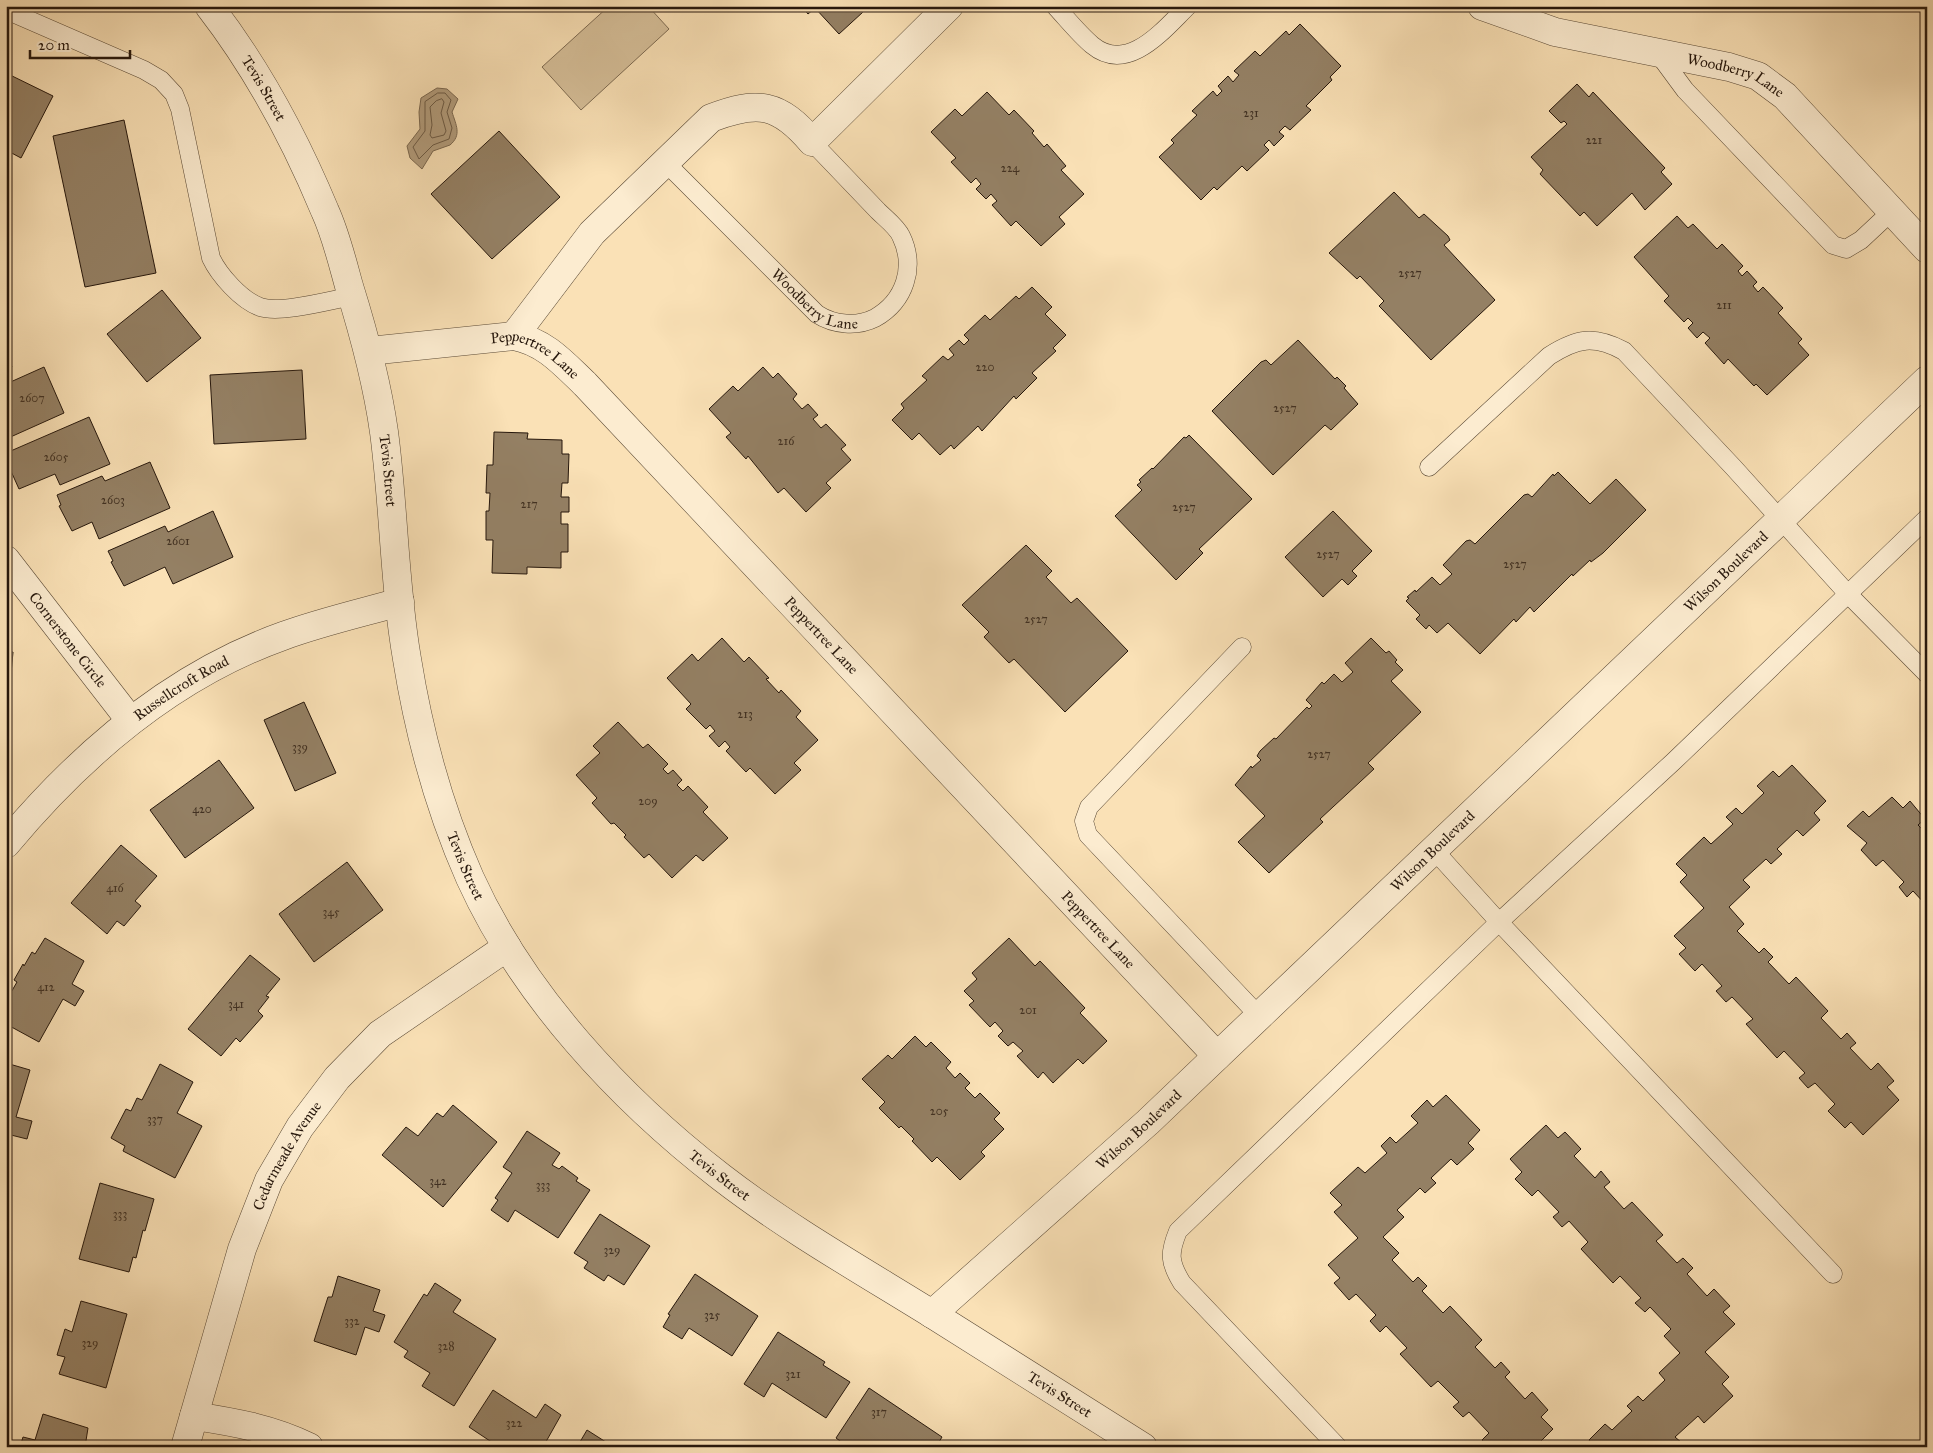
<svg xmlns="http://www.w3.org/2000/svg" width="1933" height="1453" viewBox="0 0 1933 1453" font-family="'IM FELL Great Primer',serif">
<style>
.green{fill:#d6bf99;stroke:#7e6b52}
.water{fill:#b29c7c;stroke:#7a674f}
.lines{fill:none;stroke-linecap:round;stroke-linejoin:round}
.shore{stroke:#6c5a44;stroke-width:1}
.building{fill:#948064;stroke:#26170c}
.service-casing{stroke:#5b4a36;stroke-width:19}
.minor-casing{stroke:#5b4a36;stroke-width:29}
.tertiary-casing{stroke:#5b4a36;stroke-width:29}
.service{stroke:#fcecd0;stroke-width:18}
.minor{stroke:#fcecd0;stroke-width:28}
.tertiary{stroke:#fcecd0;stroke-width:28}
.labels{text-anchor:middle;stroke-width:5;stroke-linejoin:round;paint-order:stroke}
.number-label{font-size:12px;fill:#423122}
.street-label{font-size:15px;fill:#26170c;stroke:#fcecd0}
</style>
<rect width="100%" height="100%" fill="#fae1b6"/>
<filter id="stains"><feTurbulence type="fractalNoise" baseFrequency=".004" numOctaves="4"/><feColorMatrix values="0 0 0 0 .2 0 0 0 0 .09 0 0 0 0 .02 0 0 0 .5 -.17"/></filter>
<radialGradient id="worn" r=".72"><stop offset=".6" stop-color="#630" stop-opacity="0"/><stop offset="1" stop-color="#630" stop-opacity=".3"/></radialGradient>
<path class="green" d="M609 6H648L669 29 581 110 542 67Z"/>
<path class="water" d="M437 88 447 89 458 99 452 112C456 125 462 135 450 145L433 151 422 169 410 158 407 146 420 129 419 112 421 98Z"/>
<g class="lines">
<g class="shore">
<path d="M438 93H445L451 100 447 112 452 128 449 139 433 145 419 159 413 147 425 131V102Z"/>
<path d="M442 99 444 102 441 113 446 131 444 135 432 138 430 135 432 125 430 107 436 101Z"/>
</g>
</g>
<g class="building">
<path d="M801 6H858L863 12 839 34 815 8 808 14Z"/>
<path d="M1300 24 1341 66 1330 77 1332 80 1306 106 1311 110 1290 130 1285 126 1279 132 1284 136 1274 146 1269 140 1264 145 1269 150 1247 171 1242 166 1217 190 1214 187 1201 200 1159 157 1174 143 1171 140 1197 115 1192 111 1213 91 1217 96 1222 91 1218 86 1228 76 1233 82 1239 75 1234 71 1255 51 1260 56 1286 31 1289 35Z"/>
<path d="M6 73 53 96 21 158 6 150Z"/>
<path d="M1577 84 1589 97 1593 92 1665 168 1661 172 1672 184 1645 210 1632 193 1597 226 1584 212 1580 216 1540 174 1543 170 1531 157 1567 124 1564 121 1561 123 1549 111Z"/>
<path d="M987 92 1009 115 1014 110 1034 131 1032 133 1044 147 1047 144 1066 166 1061 170 1084 194 1059 217 1065 224 1041 246 1016 221 1011 226 992 205 997 201 991 194 986 199 976 189 981 184 976 178 971 183 951 162 956 158 931 132 955 109 962 116Z"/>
<path d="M124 120 156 273 85 287 53 136Z"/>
<path d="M499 131 560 197 492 259 431 194Z"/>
<path d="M1394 192 1419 218 1424 214 1448 236 1450 240 1444 245 1495 300 1431 360 1383 310 1379 306 1384 301 1360 276 1357 279 1329 253Z"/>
<path d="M1677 216 1688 228 1693 224 1717 249 1722 244 1743 266 1738 271 1742 276 1747 271 1757 282 1753 286 1758 292 1763 287 1783 308 1778 313 1802 339 1798 343 1809 355 1767 395 1756 384 1754 386 1728 359 1724 364 1705 343 1710 338 1703 332 1697 338 1688 328 1693 323 1688 318 1684 322 1664 301 1669 296 1634 257Z"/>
<path d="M1032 287 1052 307 1045 314 1066 335 1053 348 1056 351 1032 373 1037 378 1016 399 1014 396 982 431 978 426 954 449 951 445 940 455 919 433 912 440 892 420 904 408 901 404 927 380 922 376 943 356 948 360 954 355 949 349 959 340 964 345 969 340 964 335 985 315 990 320 1016 296 1019 299Z"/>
<path d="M162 290 201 338 147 382 107 334Z"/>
<path d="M1298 340 1335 379 1337 377 1346 386 1344 388 1358 404 1331 430 1325 425 1273 475 1212 411 1261 362 1266 360 1271 365Z"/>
<path d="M6 353 12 367 6 369Z"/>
<path d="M44 367 64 413 6 439V384Z"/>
<path d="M763 367 773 378 778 373 797 394 793 399 802 409 808 404 818 415 813 419 821 428 826 424 846 445 841 449 851 460 826 483 831 488 806 512 784 488 778 493 748 456 746 459 726 437 731 433 709 409 733 386 738 391Z"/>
<path d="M302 370 306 439 214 444 210 375Z"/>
<path d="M89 417 110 464 60 485 55 474 19 489 6 460V453Z"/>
<path d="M494 432 528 433 527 439 562 440V454H569L568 483H562L561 497H569V512H561V524H568V552H561V568L527 567V574L492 573 493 540H486V511H489L490 493H486L487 465H493Z"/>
<path d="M1189 435 1252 499 1199 549 1203 553 1176 580 1115 516 1142 490 1137 485 1141 482 1139 480 1152 468 1153 469 1184 437 1186 438Z"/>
<path d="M150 462 170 508 99 539 92 522 72 531 59 506 61 505 57 495 102 476 105 481Z"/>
<path d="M1558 472 1590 504 1616 479 1646 510 1603 553 1591 562 1590 560 1573 576 1572 574 1534 612 1530 607 1516 622 1514 619 1480 654 1448 623 1437 633 1429 625 1426 629 1416 619 1420 615 1406 601 1409 598 1407 597 1415 590 1416 592 1432 577 1440 585 1452 574 1443 565 1466 541 1470 540 1475 544 1524 495 1528 494 1532 497 1553 474 1554 476Z"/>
<path d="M213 511 233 557 173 584 165 567 124 586 111 562 113 561 108 551 165 526 168 532Z"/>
<path d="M1333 511 1372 551 1352 571 1357 576 1348 585 1342 579 1323 597 1285 557Z"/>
<path d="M1026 545 1052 571 1046 577 1071 603 1077 598 1128 651 1065 712 1014 659 1009 663 984 637 989 632 962 605Z"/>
<path d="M722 638 744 662 749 657 769 678 766 679 779 693 781 690 801 711 796 717 818 740 794 763 801 770 775 794 750 768 746 772 726 751 730 747 725 741 719 747 709 736 715 731 710 725 706 729 686 709 691 704 667 678 692 654 698 661Z"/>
<path d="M1371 638 1386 653 1389 651 1397 660 1395 662 1403 670 1391 681 1421 712 1368 763 1374 769 1320 819 1323 822 1269 873 1238 842 1265 816 1235 785 1251 766 1252 768 1261 760 1257 756 1260 751 1274 738 1276 739 1307 707 1309 709 1312 706 1306 700 1322 682 1324 684 1334 674 1342 682 1353 672 1345 663Z"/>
<path d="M6 652H13L7 717H6Z"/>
<path d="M304 702 336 773 295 791 264 720Z"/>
<path d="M618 722 643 748 648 744 668 764 663 769 668 774 673 770 682 780 677 785 683 791 688 786 708 807 703 812 728 838 703 861 696 855 672 878 649 854 644 858 624 837 626 835 614 823 611 824 592 803 597 798 576 775 600 753 593 746Z"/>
<path d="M219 760 254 808 185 858 150 810Z"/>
<path d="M1792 765 1826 801 1814 813 1820 820 1803 836 1797 830 1777 849 1782 854 1771 864 1766 859 1743 880 1750 887 1729 907 1744 924 1737 931 1759 953 1764 948 1773 957 1768 962 1789 984 1796 977 1828 1011 1821 1018 1841 1039 1847 1033 1856 1043 1850 1048 1871 1070 1878 1063 1894 1081 1887 1087 1899 1100 1863 1135 1851 1122 1845 1128 1828 1111 1835 1104 1815 1083 1808 1088 1799 1078 1805 1073 1784 1051 1777 1058 1746 1024 1753 1019 1732 997 1726 1002 1716 991 1722 986 1702 964 1695 971 1679 954 1686 948 1674 936 1704 908 1680 882 1687 875 1676 864 1704 837 1711 844 1733 824 1726 817 1736 808 1742 814 1764 793 1757 786 1773 771 1779 777Z"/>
<path d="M1892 797 1903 808 1910 801 1925 819 1918 825 1927 834V906L1913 891 1907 897 1899 887 1904 882 1883 860 1876 866 1861 850 1867 843 1847 826 1863 811 1869 817Z"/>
<path d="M121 845 157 876 135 901 141 906 124 926 117 921 107 934 71 903Z"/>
<path d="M347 862 383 910 314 962 279 914Z"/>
<path d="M45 938 84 961 72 984 84 991 75 1006 63 999 39 1042 6 1024V1001L17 982 14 980 23 964 24 966 32 952 35 954Z"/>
<path d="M1009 938 1035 966 1040 961 1085 1008 1080 1013 1107 1041 1083 1064 1078 1059 1053 1083 1043 1072 1038 1078 1017 1056 1023 1051 1013 1042 1008 1046 998 1036 1003 1031 995 1022 990 1027 969 1005 974 1001 964 991 977 979 972 973Z"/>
<path d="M250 955 280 979 266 996 269 997 258 1011 263 1016 240 1042 236 1038 221 1056 188 1029Z"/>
<path d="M915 1036 926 1047 931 1042 951 1062 946 1068 955 1078 960 1073 970 1083 965 1088 975 1098 980 1093 1000 1113 994 1119 1004 1129 981 1152 985 1156 960 1180 937 1157 932 1162 912 1141 914 1139 901 1126 899 1128 879 1108 885 1102 862 1079 888 1055 892 1059Z"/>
<path d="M6 1063 30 1070 16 1117 32 1121 27 1139 11 1135 6 1151Z"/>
<path d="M160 1064 193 1082 177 1113 202 1126 175 1178 123 1151 125 1146 111 1138 126 1109 131 1111 137 1098 142 1100Z"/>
<path d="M1446 1095 1480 1130 1468 1143 1474 1149 1457 1165 1451 1159 1431 1178 1436 1183 1425 1193 1420 1188 1397 1210 1404 1217 1383 1237 1399 1253 1392 1260 1413 1282 1418 1277 1427 1286 1422 1291 1443 1313 1450 1306 1482 1340 1475 1347 1495 1368 1501 1362 1510 1372 1505 1377 1525 1399 1532 1392 1548 1410 1541 1417 1553 1429 1535 1447H1489L1482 1440 1489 1433 1469 1412 1463 1417 1453 1407 1459 1402 1438 1381 1431 1387 1400 1354 1407 1348 1386 1326 1380 1332 1370 1321 1376 1315 1356 1294 1349 1300 1334 1283 1340 1278 1328 1265 1358 1238 1334 1212 1342 1205 1330 1193 1358 1167 1365 1173 1387 1153 1381 1146 1390 1137 1396 1143 1418 1123 1411 1116 1427 1100 1433 1107Z"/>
<path d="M453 1105 497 1142 443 1207 382 1155 406 1127 418 1136 437 1113 443 1117Z"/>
<path d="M1546 1125 1558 1138 1565 1132 1581 1149 1574 1156 1595 1178 1601 1171 1610 1182 1604 1187 1624 1209 1632 1202 1663 1235 1656 1241 1677 1263 1683 1258 1693 1268 1687 1274 1707 1296 1714 1289 1730 1306 1723 1312 1735 1324 1705 1352 1729 1377 1722 1384 1733 1396 1704 1423 1698 1416 1675 1437 1682 1443 1678 1447H1594L1589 1440 1605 1424 1612 1430 1632 1411 1627 1406 1638 1396 1643 1401 1665 1380 1659 1373 1680 1353 1664 1336 1671 1329 1650 1307 1645 1312 1635 1303 1641 1298 1620 1276 1613 1283 1581 1249 1588 1242 1569 1221 1562 1227 1553 1217 1559 1212 1538 1190 1532 1196 1515 1179 1522 1172 1510 1159Z"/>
<path d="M527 1131 560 1153 552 1165 559 1169 562 1166 578 1178 576 1181 590 1190 558 1238 515 1210 508 1222 491 1210 498 1200 495 1198 512 1173 503 1167Z"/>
<path d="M100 1183 154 1199 145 1231 143 1230 136 1258 133 1257 129 1272 79 1259Z"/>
<path d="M6 1190 11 1191 6 1207Z"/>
<path d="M600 1214 650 1246 624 1285 608 1275 604 1281 584 1268 588 1262 574 1253Z"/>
<path d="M695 1274 758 1316 732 1356 689 1328 682 1339 663 1327 670 1315 668 1314Z"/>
<path d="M338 1276 380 1290 373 1311 385 1315 379 1332 365 1327 356 1355 314 1341 328 1297H332Z"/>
<path d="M435 1283 461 1300 453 1312 496 1339 454 1406 422 1386 430 1373 404 1357 408 1351 394 1342 424 1294 427 1296Z"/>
<path d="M81 1301 127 1314 106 1388 59 1374 65 1357 57 1355 65 1329 72 1332Z"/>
<path d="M778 1332 825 1362 823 1365 850 1382 826 1418 772 1383 764 1397 744 1384Z"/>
<path d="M869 1388 942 1437 936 1447H848L836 1438Z"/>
<path d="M493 1390 536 1418 545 1404 561 1415 543 1447H499L469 1427Z"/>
<path d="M43 1414 88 1428 85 1447H20L23 1437 35 1440Z"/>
<path d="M587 1430 609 1444 607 1447H577Z"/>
</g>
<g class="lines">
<defs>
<g id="service">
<path d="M1055 6C1067 19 1079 34 1092 45 1128 75 1164 29 1188 6"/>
<path d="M6 10 144 70 161 80 174 94 180 109 211 258C219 275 241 300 260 307 280 314 331 300 353 296"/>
<path d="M1657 52 1685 90 1833 245 1846 249 1861 240 1892 211"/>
<path id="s1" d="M665 162 817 314C834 325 857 327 875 318 905 301 916 267 901 236 897 227 885 218 878 211 856 188 834 165 812 142"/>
<path d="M1429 467 1549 356C1577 338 1594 335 1624 351L1734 468 1847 593 1927 674"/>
<path d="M1242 647 1089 807 1084 821 1088 835 1259 1016"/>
<path d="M1434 850 1499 922 1833 1274"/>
<path d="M1338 1447 1182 1283C1169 1262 1169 1253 1178 1231L1499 922 1673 762 1927 518"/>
</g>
<g id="minor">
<path id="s2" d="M1482 6 1555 32 1729 67 1758 76 1785 96 1927 249"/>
<path d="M514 336 592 233 711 118C758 100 779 103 812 142L949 6"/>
<path id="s3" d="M369 351 514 336C545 342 563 363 585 384L1217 1056"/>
<path id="s4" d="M6 560 130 720"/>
<path id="s5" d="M6 844C81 754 171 676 283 636 321 622 361 613 400 602"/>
<path id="s6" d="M932 1314 1143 1447"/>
<path d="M194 1416C234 1422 273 1429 309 1447"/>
</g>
<g id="tertiary">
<path id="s7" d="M209 6C257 68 295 139 325 211 336 235 342 261 349 286 364 334 377 382 384 432 394 507 394 584 407 659 419 734 439 808 470 878 523 995 620 1099 721 1177 787 1228 861 1270 932 1314L1148 1122 1927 380"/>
<path id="s8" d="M185 1447 242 1249 269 1180 300 1127 337 1078 380 1034 507 947"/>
</g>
</defs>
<use href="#service" class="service-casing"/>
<use href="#minor" class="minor-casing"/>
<use href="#tertiary" class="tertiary-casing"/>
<use href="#service" class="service"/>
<use href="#minor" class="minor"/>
<use href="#tertiary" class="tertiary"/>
</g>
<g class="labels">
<g class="number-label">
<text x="1251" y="117">231</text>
<text x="1594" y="144">221</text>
<text x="1010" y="172">224</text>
<text x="1410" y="277">2527</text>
<text x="1724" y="309">211</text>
<text x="985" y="371">220</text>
<text x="32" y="402">2607</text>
<text x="1285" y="412">2527</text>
<text x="786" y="445">216</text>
<text x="56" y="461">2605</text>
<text x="113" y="504">2603</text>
<text x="529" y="508">217</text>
<text x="1184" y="511">2527</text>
<text x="178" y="545">2601</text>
<text x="1328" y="558">2527</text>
<text x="1515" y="568">2527</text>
<text x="1036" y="623">2527</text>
<text x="745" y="718">213</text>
<text x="300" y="751">339</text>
<text x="1319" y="758">2527</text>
<text x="648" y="805">209</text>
<text x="202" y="813">420</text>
<text x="115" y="892">416</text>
<text x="331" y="916">345</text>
<text x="46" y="991">412</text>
<text x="236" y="1008">341</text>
<text x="1028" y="1014">201</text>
<text x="939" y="1115">205</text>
<text x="155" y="1123">337</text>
<text x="438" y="1185">342</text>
<text x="543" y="1189">333</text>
<text x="120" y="1218">333</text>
<text x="612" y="1254">329</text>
<text x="712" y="1319">325</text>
<text x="352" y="1325">332</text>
<text x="90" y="1347">329</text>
<text x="446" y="1350">328</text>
<text x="793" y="1378">321</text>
<text x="879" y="1416">317</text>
<text x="514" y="1427">322</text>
</g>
<g class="street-label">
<text dy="5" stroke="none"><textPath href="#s2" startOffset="264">Woodberry Lane</textPath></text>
<text dy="5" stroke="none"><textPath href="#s7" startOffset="99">Tevis Street</textPath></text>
<text dy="5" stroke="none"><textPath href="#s1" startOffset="206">Woodberry Lane</textPath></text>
<text dy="5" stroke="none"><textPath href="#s3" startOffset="172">Peppertree Lane</textPath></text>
<text dy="5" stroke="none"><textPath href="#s7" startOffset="504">Tevis Street</textPath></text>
<text dy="5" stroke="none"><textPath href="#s7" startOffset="2655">Wilson Boulevard</textPath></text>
<text dy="5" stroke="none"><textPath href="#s3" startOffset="578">Peppertree Lane</textPath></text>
<text dy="5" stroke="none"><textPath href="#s4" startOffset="101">Cornerstone Circle</textPath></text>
<text dy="5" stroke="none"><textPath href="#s5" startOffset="236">Russellcroft Road</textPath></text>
<text dy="5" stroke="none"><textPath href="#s7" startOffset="2250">Wilson Boulevard</textPath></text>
<text dy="5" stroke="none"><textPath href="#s7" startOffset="909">Tevis Street</textPath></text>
<text dy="5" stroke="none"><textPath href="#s3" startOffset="982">Peppertree Lane</textPath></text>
<text dy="5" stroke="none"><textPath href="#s7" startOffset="1845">Wilson Boulevard</textPath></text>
<text dy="5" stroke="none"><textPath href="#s8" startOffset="310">Cedarmeade Avenue</textPath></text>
<text dy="5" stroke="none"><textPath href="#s7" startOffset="1314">Tevis Street</textPath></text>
<text dy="5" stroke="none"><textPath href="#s6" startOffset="151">Tevis Street</textPath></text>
</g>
</g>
<rect width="1933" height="1453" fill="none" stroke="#fae1b6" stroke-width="25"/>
<rect x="8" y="8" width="1918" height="1438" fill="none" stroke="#26170c" stroke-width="2.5"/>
<rect x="12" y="12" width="1908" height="1428" fill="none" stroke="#26170c"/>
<path d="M30 50v8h100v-8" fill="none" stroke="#26170c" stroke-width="2.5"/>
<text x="38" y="50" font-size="15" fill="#26170c" stroke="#fcecd0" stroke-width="4" paint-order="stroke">20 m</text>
<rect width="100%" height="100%" filter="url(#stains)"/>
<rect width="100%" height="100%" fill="url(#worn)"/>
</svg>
